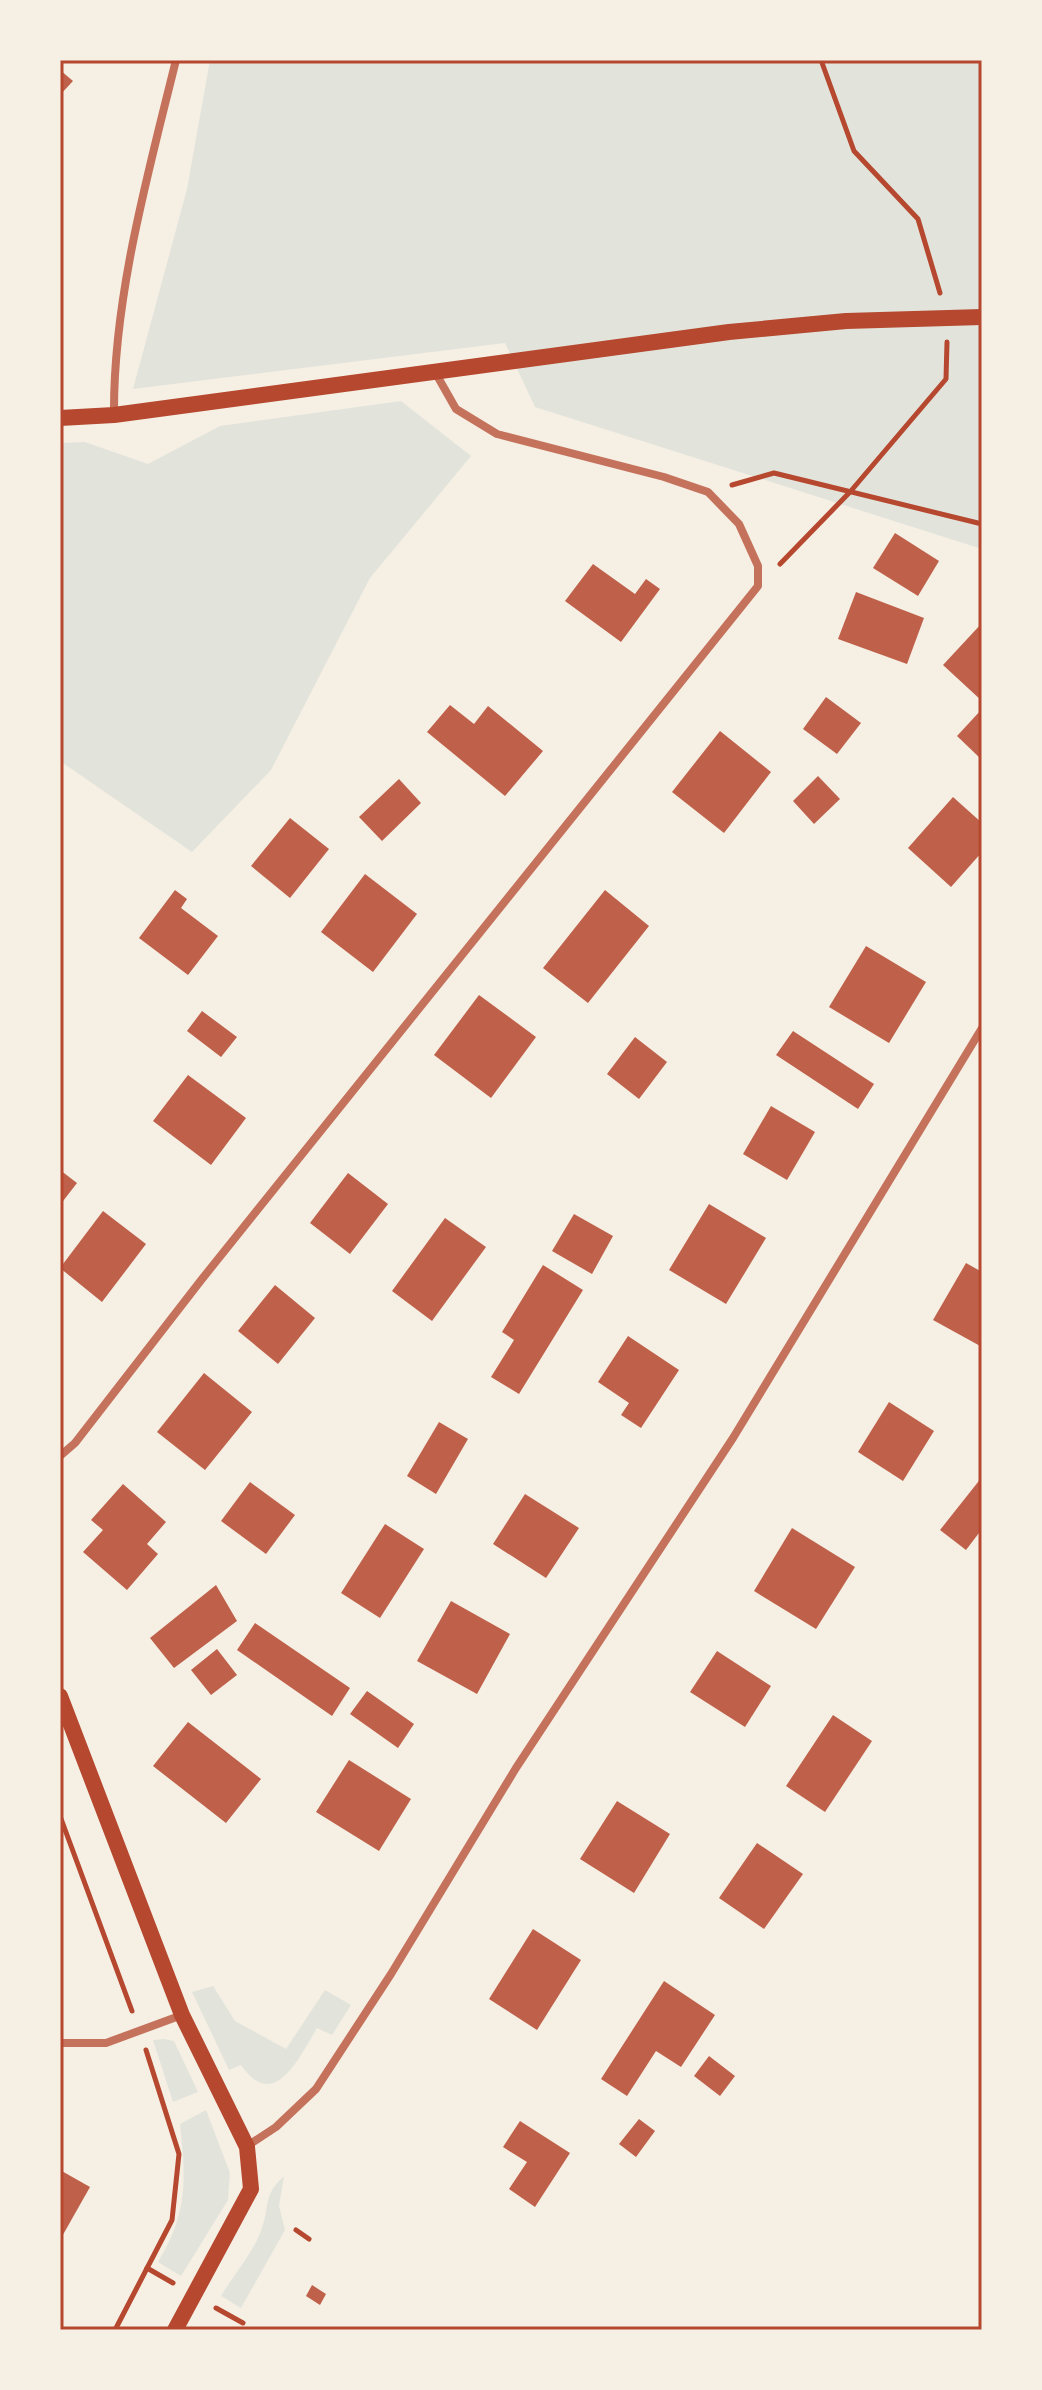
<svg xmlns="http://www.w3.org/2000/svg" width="1042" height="2390" viewBox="0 0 1042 2390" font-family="'Fira Sans Condensed',sans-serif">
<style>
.green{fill:#e2e4dc}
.building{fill:#bf614a}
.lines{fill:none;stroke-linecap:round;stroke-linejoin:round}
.path{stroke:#b5482f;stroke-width:5}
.minor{stroke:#c5725c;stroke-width:8}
.secondary{stroke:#b5482f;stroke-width:16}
.neatline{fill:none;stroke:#b5482f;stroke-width:3}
</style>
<rect width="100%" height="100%" fill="#f6efe4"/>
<g class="green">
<path d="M210 60H982V549L535 407 505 343 133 389 187 189Z"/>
<path d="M401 401 471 456 370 578 271 770 192 852 60 761V443L85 442 148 464 220 426Z"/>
<path d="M213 1986 235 2021 286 2049 325 1990 351 2005 332 2035 317 2028C300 2056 274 2114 241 2065L229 2070 192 1992Z"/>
<path d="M164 2039 174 2041 198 2092 173 2102 153 2040Z"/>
<path d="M206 2110 230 2173 228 2200 181 2276 158 2262C188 2213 186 2180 180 2124Z"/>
<path d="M284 2176 279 2206 285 2230 241 2308 221 2296C233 2276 255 2250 262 2228 270 2205 263 2195 284 2176Z"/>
</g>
<g class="building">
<path d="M60 70 73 81 60 95Z"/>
<path d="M895 533 939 561 918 596 873 568Z"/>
<path d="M593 564 635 594 646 579 660 589 621 642 565 601Z"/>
<path d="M856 592 924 618 907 664 838 639Z"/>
<path d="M982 623V701L943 665Z"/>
<path d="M826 697 861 723 837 754 803 729Z"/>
<path d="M450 705 474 724 488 706 543 751 505 796 427 732Z"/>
<path d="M982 709V760L957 736Z"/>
<path d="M720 731 771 772 724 833 672 792Z"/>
<path d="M818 776 840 799 814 824 793 801Z"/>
<path d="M399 779 421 803 382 841 359 817Z"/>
<path d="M953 797 982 823V852L951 887 908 848Z"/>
<path d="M290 818 329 849 290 898 251 866Z"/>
<path d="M365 874 417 914 373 972 321 932Z"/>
<path d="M175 890 187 899 181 908 218 936 188 975 139 938Z"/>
<path d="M605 890 649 926 588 1003 543 968Z"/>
<path d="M866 946 926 982 889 1043 829 1007Z"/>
<path d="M479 995 536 1037 491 1098 434 1055Z"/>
<path d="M202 1011 237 1037 221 1057 187 1031Z"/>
<path d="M793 1031 874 1084 858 1109 776 1055Z"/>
<path d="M635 1037 667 1062 639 1099 607 1074Z"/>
<path d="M188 1075 246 1118 211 1165 153 1121Z"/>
<path d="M771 1106 815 1132 787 1180 743 1154Z"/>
<path d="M60 1170 77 1183 60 1205Z"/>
<path d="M348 1173 388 1204 350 1254 310 1223Z"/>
<path d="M709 1204 766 1238 726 1304 669 1270Z"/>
<path d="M103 1211 146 1244 102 1302 60 1268Z"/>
<path d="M574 1214 613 1236 592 1274 552 1251Z"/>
<path d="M445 1218 486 1247 432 1321 392 1291Z"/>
<path d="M966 1263 982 1272V1347L933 1320Z"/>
<path d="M543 1265 583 1290 519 1394 491 1377 514 1340 502 1332Z"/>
<path d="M275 1285 315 1318 278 1364 238 1331Z"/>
<path d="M628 1336 679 1370 641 1428 621 1415 629 1403 598 1382Z"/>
<path d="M204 1373 252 1412 205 1470 157 1432Z"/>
<path d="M889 1402 934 1431 903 1481 858 1452Z"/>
<path d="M439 1422 468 1439 436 1494 407 1476Z"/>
<path d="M982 1477V1529L966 1550 940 1530Z"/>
<path d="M250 1482 295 1515 266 1554 221 1521Z"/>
<path d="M123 1484 166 1522 147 1544 158 1554 127 1590 83 1552 103 1530 91 1520Z"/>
<path d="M525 1494 579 1528 546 1578 493 1544Z"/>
<path d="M385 1524 424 1549 380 1618 341 1593Z"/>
<path d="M792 1528 855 1567 816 1629 754 1591Z"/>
<path d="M216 1585 237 1621 174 1668 150 1638Z"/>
<path d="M451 1601 510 1634 477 1694 417 1661Z"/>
<path d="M255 1623 350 1688 332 1716 237 1650Z"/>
<path d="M217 1649 237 1675 211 1695 191 1670Z"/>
<path d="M717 1651 771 1686 745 1727 690 1692Z"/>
<path d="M367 1691 414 1724 398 1748 350 1714Z"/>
<path d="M833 1715 872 1741 825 1812 786 1786Z"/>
<path d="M188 1722 261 1779 226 1823 153 1766Z"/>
<path d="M349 1760 411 1799 379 1851 316 1812Z"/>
<path d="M617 1801 670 1834 634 1893 580 1859Z"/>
<path d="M757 1843 803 1874 764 1929 719 1898Z"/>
<path d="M533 1929 581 1960 537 2030 489 1999Z"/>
<path d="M664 1981 715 2015 681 2067 656 2051 627 2096 601 2079Z"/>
<path d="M709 2056 735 2076 720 2096 694 2076Z"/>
<path d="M639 2119 655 2131 636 2157 619 2144Z"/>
<path d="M520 2121 570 2153 535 2207 509 2189 527 2162 503 2147Z"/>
<path d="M60 2170 90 2187 60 2240Z"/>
<path d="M312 2285 326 2294 320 2305 306 2296Z"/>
</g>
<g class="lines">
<g class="path">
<path d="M821 60 854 151 918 219 940 293"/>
<path d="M732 485 774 473 982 524"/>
<path d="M780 564 850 492 946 379 947 342"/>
<path d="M60 1816 132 2011"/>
<path d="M296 2230 309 2239"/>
<path d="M147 2268 173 2283"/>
<path d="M216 2308 243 2323"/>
<path d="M115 2330 172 2220 179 2154 146 2050"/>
</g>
<g class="minor">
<path d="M114 415C113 298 148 174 176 60"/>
<path d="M60 1456 75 1443 202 1279 758 586V566L739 524 708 492 664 477 497 434 456 409 435 372"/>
<path d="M63 2043H106L182 2015"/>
<path d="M247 2146 276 2127 316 2089 391 1974 516 1768 733 1438 982 1028"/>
</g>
<g class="secondary">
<path d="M60 418 114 415 729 332 846 321 982 317"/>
<path d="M60 1696 182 2015 247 2147 251 2189 175 2330"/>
</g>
</g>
<rect width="1042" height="2390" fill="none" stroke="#f6efe4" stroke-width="124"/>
<rect x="62" y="62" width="918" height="2266" class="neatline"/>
</svg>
